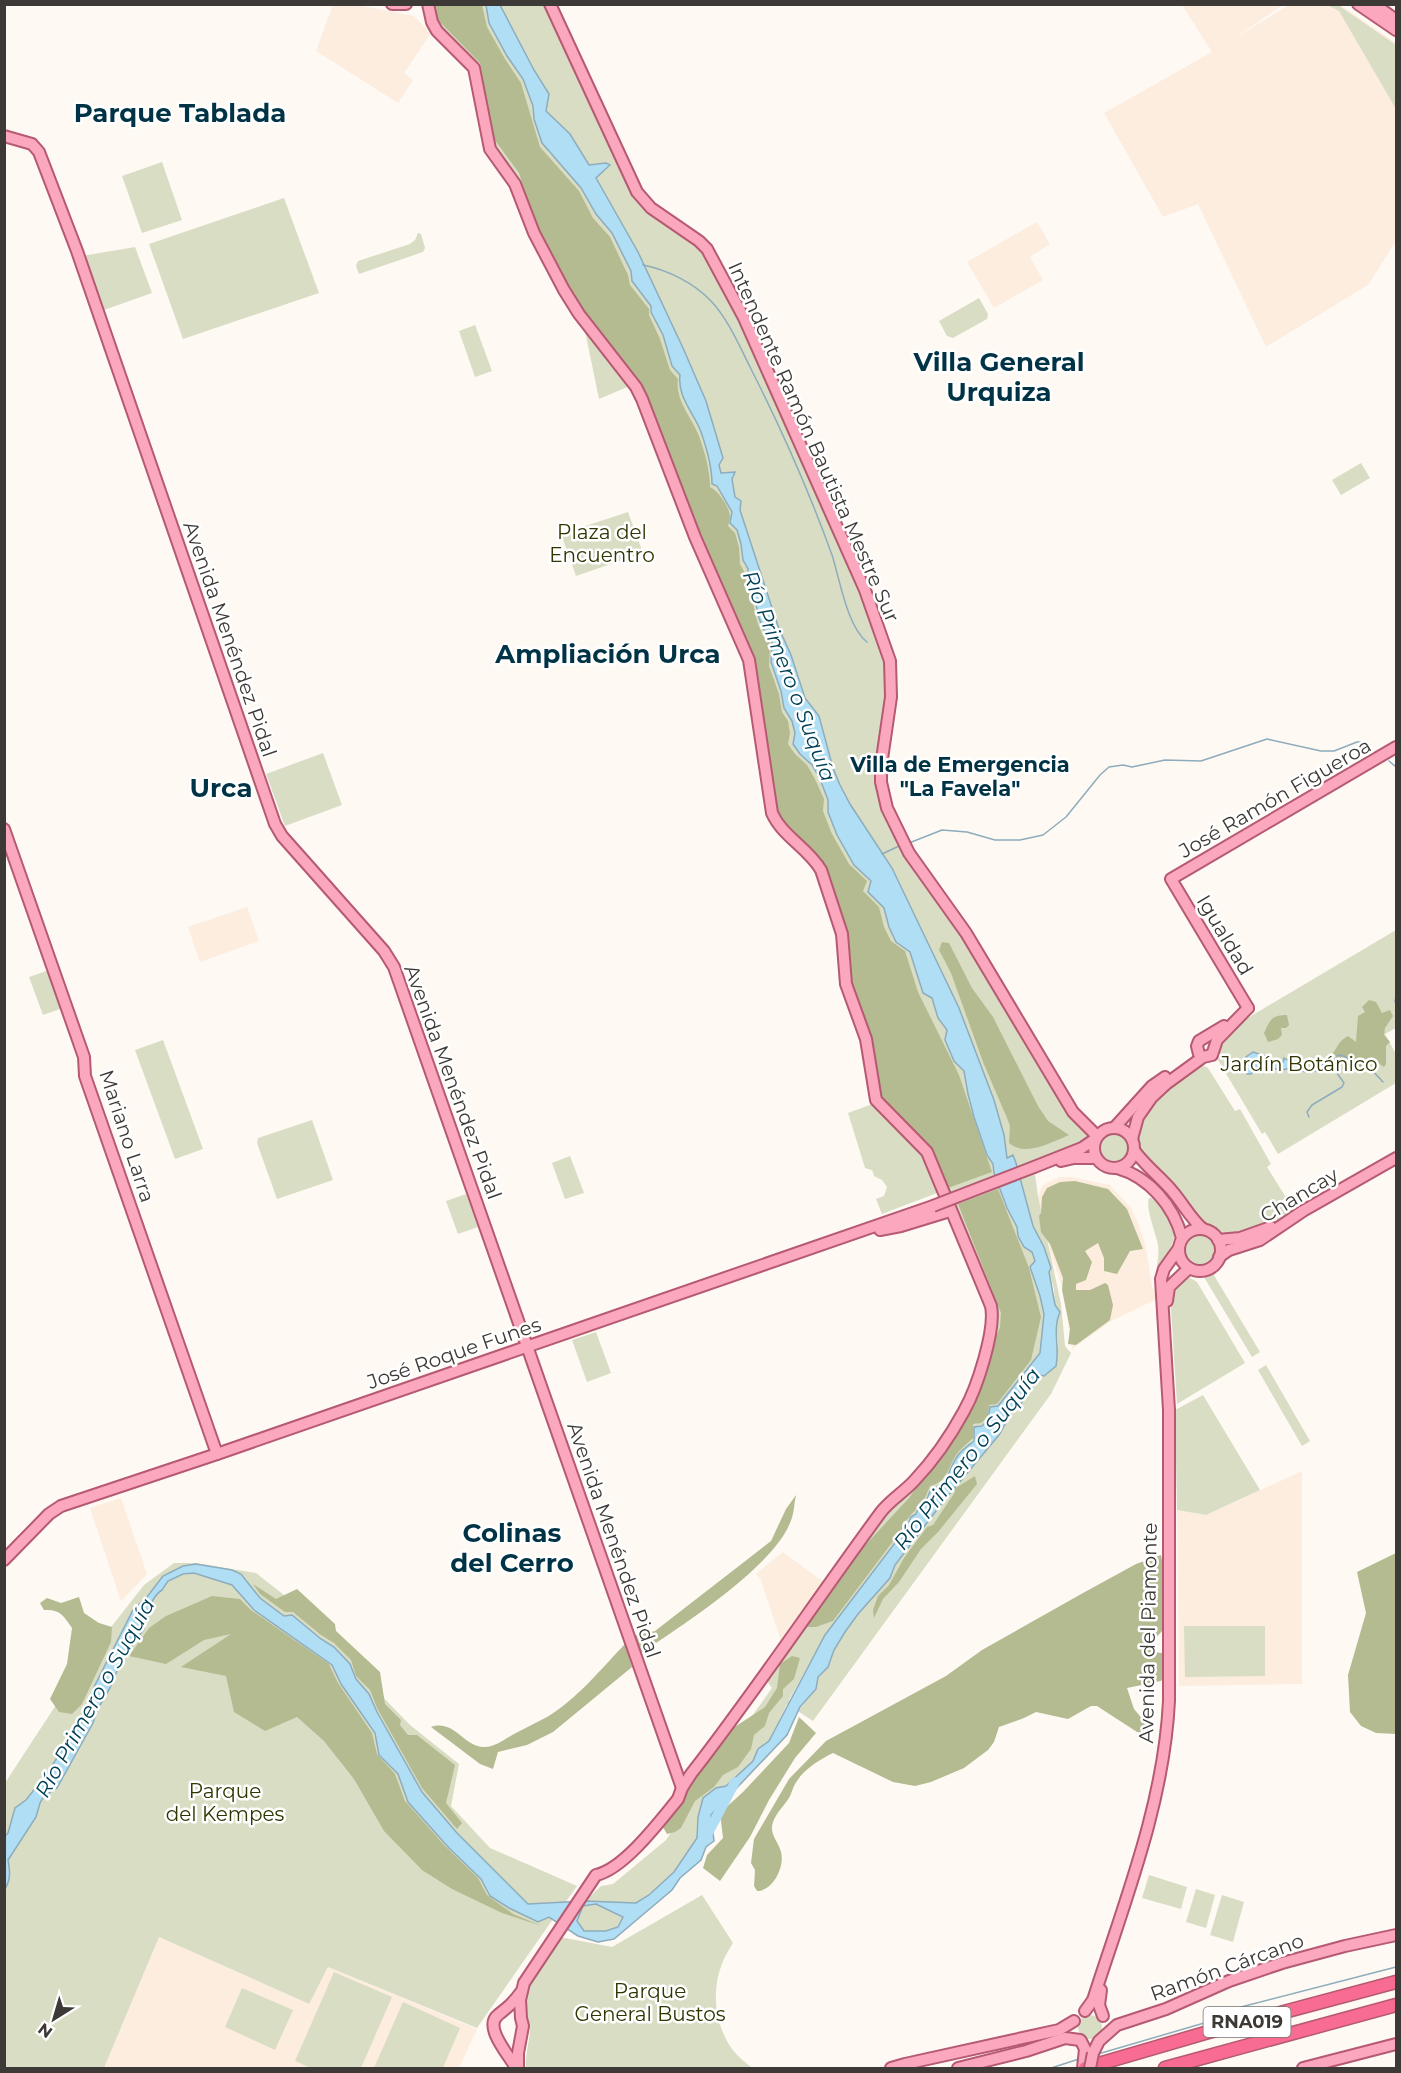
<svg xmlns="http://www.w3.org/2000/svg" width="1401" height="2073" viewBox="0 0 1401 2073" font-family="Montserrat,sans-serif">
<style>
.built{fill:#fceddf}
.green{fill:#d9ddc4}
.forest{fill:#b4bb91}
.water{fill:#b0def5;stroke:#8dacbc;stroke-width:1.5;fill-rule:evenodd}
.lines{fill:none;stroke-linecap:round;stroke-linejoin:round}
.stream{stroke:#8dacbc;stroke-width:1.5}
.river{stroke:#b0def5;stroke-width:10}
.major-casing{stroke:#b65a72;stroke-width:14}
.highway-casing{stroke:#b65a72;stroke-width:15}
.major{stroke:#fba7be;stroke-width:10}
.highway{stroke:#f86c92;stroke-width:12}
.major-bridge-casing{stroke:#b65a72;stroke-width:14;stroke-linecap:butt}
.major-bridge{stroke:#fba7be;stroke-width:10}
.labels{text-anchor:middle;stroke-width:5;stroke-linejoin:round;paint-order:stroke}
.shield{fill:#fff;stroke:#767472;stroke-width:1.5}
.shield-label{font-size:18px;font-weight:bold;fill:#3c3936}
.street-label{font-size:20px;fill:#3c3936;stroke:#fff}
.park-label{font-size:20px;fill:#303501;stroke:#fff}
.water-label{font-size:21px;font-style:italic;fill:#004158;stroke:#fff}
.neighbourhood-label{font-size:21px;font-weight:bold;fill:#003346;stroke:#fff}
.district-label{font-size:26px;font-weight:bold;fill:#003346;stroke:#fff}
</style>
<rect width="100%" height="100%" fill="#fff9f4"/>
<g class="built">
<path d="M333 5H357L414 16 431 33 404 73 413 80 398 103 316 51Z"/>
<path d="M1182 5H1283L1230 41 1289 5H1340L1396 43V241L1368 285 1266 347 1198 204 1163 217 1104 113 1212 52Z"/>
<path d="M1037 222 1050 244 1030 257 1043 280 994 308 967 262Z"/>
<path d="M247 907 259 941 200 962 188 927Z"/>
<path d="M1059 1177H1071L1110 1185 1131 1208 1137 1221 1145 1243 1152 1286 1157 1299 1113 1320 1072 1349 1063 1290 1050 1251 1038 1196 1043 1185Z"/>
<path d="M1302 1471V1684L1179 1686 1177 1510 1206 1515Z"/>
<path d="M121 1498 147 1574 121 1601 90 1508Z"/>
<path d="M783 1552 825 1583 782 1644 760 1578 756 1574Z"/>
<path d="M159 1937 308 2004 328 1967 477 2029 459 2068H104Z"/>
</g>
<g class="green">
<path d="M428 5H486L489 24 507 56 523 79 533 106 537 128 549 153 565 167 581 188 596 214 612 233 631 271 632 281 652 306 651 312 663 335 672 366 680 375C677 397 694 413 701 432 707 449 712 466 713 483L717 486 726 499 732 512 741 544 743 560 748 569V584L754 595 764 630 772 639 775 674 782 691 784 708 792 721 795 733 793 744 800 754 812 765 820 779 829 800 828 812 837 835 854 865 871 882 868 892 884 908 889 927 896 942 910 952 916 969 932 998 938 1018 947 1030 945 1040 954 1061 964 1071 968 1094 974 1117 987 1155 993 1164 994 1173 1007 1208 1017 1227 1018 1236 1024 1247 1032 1252 1035 1261 1030 1267 1040 1296 1044 1314 1040 1353 998 1406 990 1408C987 1430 967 1446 954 1463 951 1467 950 1472 948 1477 943 1485 935 1491 927 1496 926 1504 918 1507 916 1514L911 1517 904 1530 825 1635 789 1700 799 1710 816 1689 818 1677 828 1667 834 1650 845 1632 858 1614 890 1578 895 1565 942 1503 999 1435 1012 1412 1019 1408 1030 1387 1058 1345 1054 1289 1049 1271 1051 1268 1044 1247 1033 1226 1016 1163 1013 1155 1007 1158 1004 1135 994 1100 959 1008 892 868 850 804 840 785 833 768 819 716 805 698 791 655 778 626 740 509 741 501 735 497 731 479 721 473 719 465 723 458 706 401 683 348 638 252 596 178 610 166 606 163 589 165 570 134 545 111 549 94 534 70 500 5H550L637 192 699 241 744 318 890 661 881 757 894 823 966 933 1054 1083 1097 1136 1034 1167 1038 1196 1061 1304 1065 1346 1071 1353 1051 1394 813 1721 787 1704 769 1741 758 1749 753 1761 726 1786 716 1788 698 1817 697 1838 674 1873 658 1888 636 1904 585 1901 601 1886 613 1884 666 1840 702 1786 772 1688 764 1677 885 1507 912 1484 964 1411 993 1321 927 1152 878 1104 866 1039 848 990 842 934 821 870 777 823 750 664 642 399 579 314 517 187 492 152 475 71 437 31Z"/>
<path d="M1327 5H1338L1396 45V109L1339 11Z"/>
<path d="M162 162 182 220 142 233 122 176Z"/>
<path d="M284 198 319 293 183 339 149 244Z"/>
<path d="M418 233 421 234 425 248 423 252 359 274 356 266 358 261 410 244 415 240Z"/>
<path d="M135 247 152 293 101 311 82 256Z"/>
<path d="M979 298 988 314 987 319 953 338 947 336 939 321Z"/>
<path d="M475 325 492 371 475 377 459 331Z"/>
<path d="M584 326 632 385 599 399Z"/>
<path d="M1361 463 1370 478 1341 495 1332 480Z"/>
<path d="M628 512 643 553 576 576 561 534Z"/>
<path d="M323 753 342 805 285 826 266 774Z"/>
<path d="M1396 930V1028L1385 1034 1396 1054V1083L1278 1154 1265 1132 1262 1134 1218 1060C1224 1035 1231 1031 1251 1016Z"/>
<path d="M49 970 63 1008 43 1015 29 977Z"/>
<path d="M163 1040 203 1149 175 1159 135 1050Z"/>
<path d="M1197 1066H1204L1208 1068 1235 1111 1240 1109 1271 1164 1267 1167 1285 1196 1290 1194 1298 1208C1278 1220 1249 1237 1226 1234 1218 1232 1211 1228 1204 1224L1139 1153C1132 1110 1166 1090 1197 1066Z"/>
<path d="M872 1104 923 1153 937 1193 882 1214 876 1199 884 1196 887 1187 882 1180 874 1176 872 1170 865 1168 848 1113Z"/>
<path d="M312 1120 333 1180 277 1199 257 1143 258 1138Z"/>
<circle cx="1113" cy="1148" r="15"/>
<path d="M570 1156 584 1193 565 1199 552 1163Z"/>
<path d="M466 1194 478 1227 458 1234 446 1201Z"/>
<path d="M1149 1198H1154L1164 1210 1175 1232C1173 1252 1158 1262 1157 1279 1155 1267 1160 1257 1158 1245 1156 1233 1145 1208 1149 1198Z"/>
<circle cx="1200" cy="1249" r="15"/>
<path d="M1212 1272 1260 1352 1252 1357 1204 1277Z"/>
<path d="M1187 1276 1197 1282 1245 1363 1177 1404 1170 1294Z"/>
<path d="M596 1332 611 1373 587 1382 572 1340Z"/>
<path d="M1266 1365 1310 1441 1302 1446 1258 1370Z"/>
<path d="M1203 1395 1260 1490 1206 1515 1177 1510 1175 1410Z"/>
<path d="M174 1563H196L256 1573 336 1636 377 1691 410 1725 459 1764 451 1806 490 1848 577 1886 565 1903 528 1905 457 1833 422 1792 377 1712 369 1694 356 1679 350 1664 334 1647 321 1639 292 1616H284L260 1598 241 1574 232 1570 196 1564 183 1566 163 1576 147 1597 133 1610 93 1689 85 1719 70 1737 48 1772 26 1800 15 1808 8 1833 5 1836V1783L86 1659 144 1585Z"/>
<path d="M194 1573 232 1585 254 1610 332 1665 341 1684 375 1733 379 1755 398 1774 408 1802 449 1848 481 1879 490 1896 509 1908 538 1922 549 1917 553 1919 477 2028 328 1967 309 2004 159 1937 104 2068H5L4 1889C11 1879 10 1871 8 1860L44 1796 57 1787 93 1723 97 1710 110 1688 121 1661 144 1629C143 1618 153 1595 162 1590 170 1577 179 1575 194 1573Z"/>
<path d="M1184 1626H1265V1676L1185 1677Z"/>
<path d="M1149 1875 1187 1887 1181 1909 1142 1898Z"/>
<path d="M1196 1889 1215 1895 1206 1928 1186 1922Z"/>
<path d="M702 1895 733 1943C729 1950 724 1957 722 1964 711 1991 715 2025 732 2049 737 2056 745 2062 752 2068H526C525 2055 529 2044 530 2031 530 2019 526 2014 525 2003 522 1983 548 1953 560 1937L612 1947Z"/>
<path d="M1222 1895 1244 1902 1233 1942 1210 1935Z"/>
<path d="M596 1904 623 1917 618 1927 606 1931H584L577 1921 583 1906Z"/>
<path d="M334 1972 392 1997 361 2068H311L295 2061Z"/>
<path d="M242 1988 293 2010 275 2050 225 2027Z"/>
<path d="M403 2002 460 2028 443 2068H374Z"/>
<circle cx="1090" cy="2027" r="12"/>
</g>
<g class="forest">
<path d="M433 5H482L487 27 505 59 521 83 540 147 579 191 593 218 610 237 628 275 630 285 649 309V315L660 339 670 370 678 379C675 401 692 417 699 436 705 453 710 470 710 487 719 491 729 507 730 516 730 520 729 523 728 526L735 533 739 547 740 564 745 573 746 588 752 599 757 621 762 634 770 643 769 666 779 694 782 712 788 721 790 733 788 744 795 754 807 765 815 779 824 799 823 811 832 834 849 864 867 881 863 891 879 907 884 927 891 941 905 951 918 992 959 1075 992 1172 945 1189 931 1147 880 1098 871 1034 853 988 847 932 824 863 784 822 777 810 752 652 705 548 641 388 569 291 533 217 519 173 494 139 480 63 438 20Z"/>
<path d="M942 942 949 943 972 988 993 1017 1038 1106 1048 1121 1069 1135C1050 1143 1026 1157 1009 1143L1010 1126 1007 1118 983 1062 951 973 939 950Z"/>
<path d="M1369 1000 1376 1002 1382 1013 1390 1010 1393 1016 1385 1028 1384 1035 1390 1042 1386 1046V1064L1384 1067 1374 1060 1366 1066 1360 1068 1332 1054C1338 1047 1338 1041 1348 1036L1356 1042 1358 1016 1365 1012 1362 1007Z"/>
<path d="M1287 1015 1289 1025 1286 1028H1281L1282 1035 1278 1039 1268 1042 1264 1033C1270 1020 1271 1015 1287 1015Z"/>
<path d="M1075 1181 1108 1189 1127 1209 1143 1249 1130 1251 1117 1274 1104 1271V1258L1098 1243 1085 1251 1092 1262 1086 1280 1076 1284V1290H1090L1105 1283 1108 1285 1113 1305 1110 1320 1076 1345 1068 1344 1070 1329 1062 1290 1063 1278 1050 1244 1041 1232 1039 1216 1041 1213 1042 1197 1047 1188 1060 1182Z"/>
<path d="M998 1189 1029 1268 1041 1317 1031 1360 997 1404 989 1405 988 1417 981 1423 973 1424V1438C968 1443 961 1448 956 1455 948 1468 947 1482 930 1486L925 1498 917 1506 915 1511C910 1514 909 1520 903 1522V1528L833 1621 816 1627H807L829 1591 856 1555 909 1498 977 1398 990 1353 1000 1327 1001 1313 958 1204Z"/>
<path d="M975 1476 977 1484 938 1532 921 1549 899 1582 883 1599 874 1618 873 1610 878 1596 889 1585 904 1558 927 1527 933 1525 955 1492 954 1489Z"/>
<path d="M796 1495C794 1504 794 1515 790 1523 772 1568 681 1626 640 1654L633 1636 655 1631 771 1541 786 1509Z"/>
<path d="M1396 1553V1734L1376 1733 1361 1726 1350 1712 1348 1675 1366 1613 1357 1572Z"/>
<path d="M1161 1555 1163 1565 1162 1631 1150 1645 1154 1652 1162 1653C1166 1663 1170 1673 1161 1681L1127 1688 1134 1709 1150 1728 1148 1734 1137 1732 1097 1706H1091L1068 1719 1036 1712 1024 1718 999 1727 994 1742 988 1750 964 1768 931 1782 915 1786 893 1782 833 1753C821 1759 804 1769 797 1781 793 1786 792 1793 789 1798 783 1807 774 1815 772 1826 771 1836 779 1843 781 1852 785 1867 773 1891 757 1891L754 1886 755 1870 751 1863 754 1839 789 1779 826 1741 946 1676 982 1650 1083 1593 1136 1564Z"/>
<path d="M253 1584 276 1599 297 1589 335 1624 336 1631 380 1672 385 1704 401 1720 400 1725 408 1735H417L455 1765 446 1803 462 1823 457 1829 422 1788 377 1708 370 1690 356 1676 351 1660 334 1643 321 1635 293 1612H285L260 1594Z"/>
<path d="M212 1596 240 1599 251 1610 329 1664 338 1683 372 1733 377 1754 395 1774 405 1801 446 1847 478 1878 487 1895 513 1914 542 1926 502 1913 452 1889 422 1870 384 1831 354 1779 324 1741 297 1717 265 1731 234 1712 226 1676 181 1667 231 1634 204 1640 166 1664 129 1656 149 1628 166 1616Z"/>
<path d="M79 1597 84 1613 99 1623 112 1627 111 1642 82 1704 72 1714 59 1712 50 1699 67 1664 72 1628C63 1615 60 1609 44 1610L40 1603 47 1598 61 1603Z"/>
<path d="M625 1644 632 1667 553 1732 527 1745 498 1752 493 1769 480 1764 431 1727C455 1719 464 1748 485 1747 495 1747 505 1739 514 1734 525 1728 536 1723 547 1717 577 1699 601 1669 625 1644Z"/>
<path d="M792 1656 800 1658 794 1679 783 1689V1696L769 1713 765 1726 754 1735 751 1749 738 1767 723 1775 714 1787 695 1801 681 1828 675 1832 667 1834 663 1827 682 1802 686 1787 694 1775 733 1728 765 1707 777 1688 780 1664Z"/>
<path d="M799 1717 816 1733 795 1758 769 1800 750 1837 720 1881 703 1868 707 1855 723 1838 720 1813 743 1792 789 1743Z"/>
</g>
<g class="water">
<path d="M486 5H500L534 70 549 94 546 111 570 134 589 165 606 163 610 165 596 178 638 252 683 348 706 401 723 458 719 465 721 473 735 472 732 479 735 497 741 501 740 510 778 626 791 655 805 698 819 716 833 768 840 785 850 804 892 868 959 1008 994 1100 1004 1135 1007 1158 1013 1155 1016 1163 1033 1226 1044 1247 1051 1268 1049 1272 1055 1305 1060 1312C1052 1329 1060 1347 1056 1366L1044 1376 1040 1375 1030 1387 1019 1408 1012 1412 999 1435 942 1503 895 1565 890 1578 858 1614 845 1632 834 1650 828 1667 818 1677 816 1689 800 1707 787 1735 711 1815 714 1841 706 1847 701 1860 680 1878 672 1890 614 1939 598 1942 578 1936 549 1917 538 1922 509 1908 490 1896 481 1879 449 1848 408 1802 398 1774 379 1755 375 1733 341 1684 332 1665 254 1610 232 1585 194 1573 183 1574 168 1581 162 1590C153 1595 143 1618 144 1629L121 1661 110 1688 97 1710 93 1723 57 1788 44 1796 40 1803 36 1817 8 1860C10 1871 11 1879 5 1889V1836L8 1833 15 1808 26 1800 48 1772 70 1737 85 1719 93 1689 133 1610 147 1597 163 1576 183 1566 196 1564 232 1570 241 1574 260 1598 284 1616 292 1615 321 1639 334 1647 350 1664 356 1679 369 1694 377 1712 422 1792 457 1833 528 1904 585 1901 636 1903 649 1895 674 1872 697 1838 698 1817 703 1798 716 1788 726 1786 753 1761 758 1749 769 1741 825 1635 904 1531V1525L908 1524 911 1517 916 1514 918 1509 926 1501 931 1489C950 1485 948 1467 959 1454 963 1449 969 1445 974 1441V1427L982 1426 988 1420 990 1407 998 1406 1040 1353 1044 1314 1040 1296 1030 1267 1035 1261 1032 1252 1024 1247 1018 1236 1017 1227 1007 1208 994 1173 993 1164 987 1155 974 1117 968 1094 964 1071 954 1061 945 1040 947 1030 938 1018 932 998 923 993 910 952 896 942 889 927 884 908 868 892 871 881 854 865 837 835 828 812V800L820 779 812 765 800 754 793 744 795 733 792 721 784 708 781 691 771 662 772 639 764 630 759 618 754 595 748 584V569L743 560 741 544 737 530 730 523 732 512 717 486 712 484C712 466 707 449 701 432 694 413 677 397 680 375L672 366 663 335 651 312V306L632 281 631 271 612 233 596 214 581 188 542 143 534 119 533 106 523 79 507 56 489 23ZM596 1904 623 1917 618 1927 606 1931H584L577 1921 583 1906Z"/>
<path d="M1253 1052 1283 1062 1284 1058 1288 1060 1293 1067 1313 1070 1327 1062 1332 1066 1309 1073 1292 1068 1281 1070 1259 1065 1251 1074H1247L1245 1068 1246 1057Z"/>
</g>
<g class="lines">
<g class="stream">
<path d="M643 265C668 270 694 283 711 301 728 319 739 345 750 367 781 428 809 491 832 555 840 580 847 626 867 642"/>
<path d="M1389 761 1396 767"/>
<path d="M909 843 942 830 967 832 995 840H1020L1043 835 1066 817 1100 775 1109 767 1123 765 1132 767 1165 760 1201 761 1267 739 1321 751H1334L1357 742H1363L1370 745"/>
<path d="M882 854 899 846"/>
<path d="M1395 1002 1396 995"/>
<path d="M1332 1064 1338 1055H1341L1370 1068 1383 1082"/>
<path d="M1309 1117 1307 1112 1312 1105 1342 1087 1344 1083 1332 1066"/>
<path d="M1098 2054 1211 2021 1241 2007 1396 1967"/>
<path d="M1051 2068 1079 2059"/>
<path d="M1191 2068 1243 2053"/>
</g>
<path class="river" d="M706 1837 735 1782"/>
<defs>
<g id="major">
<path d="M392 4H406"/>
<path d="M428 4 432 22 437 31 474 68 490 149 515 184 534 233 564 290 579 314 636 387 642 399 695 537 749 660 772 813C782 836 808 848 821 870L842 934 846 984 866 1039 876 1100 927 1152 991 1306C996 1330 977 1388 964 1411 951 1435 933 1461 914 1481 904 1492 890 1500 881 1512 817 1599 757 1689 691 1774L682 1788 678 1799C660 1821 624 1869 596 1875L524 1983 520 2000 521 2018 523 2026 518 2053V2068"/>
<path d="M550 4 637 192 651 208 699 241 707 249 744 318 865 590 890 661 891 697 881 766V782L887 808 909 853 966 933 1073 1112 1097 1136"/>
<path d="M1358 4 1396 30"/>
<path d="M1374 4 1396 20"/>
<path d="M4 136 32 144 39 152 77 251 275 824 282 836 384 951 394 967 682 1788"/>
<path d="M4 829 84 1057 85 1076 217 1454"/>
<path d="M1248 1008 1171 879 1396 747"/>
<path d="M1199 1054 1197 1046 1199 1041 1224 1026"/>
<path d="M1115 1127 1152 1086 1165 1077"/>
<circle cx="1114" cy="1148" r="20"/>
<path d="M1132 1139 1138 1117 1152 1097 1166 1084 1203 1057 1212 1055 1217 1040 1248 1008"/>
<path d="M1134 1150C1145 1166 1161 1177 1173 1192 1184 1205 1191 1219 1203 1229"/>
<path d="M1061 1161 1074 1158H1096"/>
<path d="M1034 1167 1082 1148 1095 1139"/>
<path d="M1117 1168C1149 1177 1174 1206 1182 1238"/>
<circle cx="1200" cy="1250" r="21"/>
<path d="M880 1230 901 1226 950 1211"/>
<path d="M1218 1240 1240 1238 1271 1227"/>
<path d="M1219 1257 1229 1250 1260 1240 1303 1211 1396 1158"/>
<path d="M1167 1301 1169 1287 1189 1268"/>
<path d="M4 1560 49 1514 61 1506 217 1454 933 1206"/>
<path d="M1101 1990 1099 2005 1103 2016"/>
<path d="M1085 2011 1093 2000C1124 1903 1164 1804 1169 1701V1410L1161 1279 1164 1269 1179 1248"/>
<path d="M1081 2041 1085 2049 1083 2068"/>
<path d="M1093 2053 1099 2041 1117 2025 1166 2009 1229 1981 1282 1963 1345 1946 1396 1935"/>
<path d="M516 2068C509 2055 483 2027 498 2015 509 2006 513 2003 521 1992"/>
<path d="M891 2068 905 2064 1059 2030 1074 2021"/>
<path d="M958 2068 1026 2051 1065 2038 1080 2040"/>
<path d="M1303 2068 1396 2044"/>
</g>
<g id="highway">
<path d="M1085 2068 1205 2033 1396 1982"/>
<path d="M1165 2068 1396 2005"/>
</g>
</defs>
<use href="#major" class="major-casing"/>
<use href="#highway" class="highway-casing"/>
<use href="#major" class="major"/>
<use href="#highway" class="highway"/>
<defs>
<g id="major-bridge">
<path d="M933 1206 1034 1167"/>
<path d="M1090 2068 1093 2053"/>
</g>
</defs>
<use href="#major-bridge" class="major-bridge-casing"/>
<use href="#major-bridge" class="major-bridge"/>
</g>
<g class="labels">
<rect class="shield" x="1203.5" y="2007" width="87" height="30" rx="4.5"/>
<g class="shield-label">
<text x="1247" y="2028">RNA019</text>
</g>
<g class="street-label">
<text transform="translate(814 442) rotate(66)" y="7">Intendente Ramón Bautista Mestre Sur</text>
<text transform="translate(230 639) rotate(71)" y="7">Avenida Menéndez Pidal</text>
<text transform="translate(1275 798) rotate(-30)" y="7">José Ramón Figueroa</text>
<text transform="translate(1225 935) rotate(59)" y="7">Igualdad</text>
<text transform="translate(453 1082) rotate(70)" y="7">Avenida Menéndez Pidal</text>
<text transform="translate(127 1136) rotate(72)" y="7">Mariano Larra</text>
<text transform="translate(1299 1195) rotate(-31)" y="7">Chancay</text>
<text transform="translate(454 1353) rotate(-19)" y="7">José Roque Funes</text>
<text transform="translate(614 1540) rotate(71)" y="7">Avenida Menéndez Pidal</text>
<text transform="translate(1148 1633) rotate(-89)" y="7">Avenida del Piamonte</text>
<text transform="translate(1227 1967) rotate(-20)" y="7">Ramón Cárcano</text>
</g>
<g class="park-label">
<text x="602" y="539">Plaza del<tspan x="602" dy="23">Encuentro</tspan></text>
<text x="1299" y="1071">Jardín Botánico</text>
<text x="225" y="1798">Parque<tspan x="225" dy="23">del Kempes</tspan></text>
<text x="650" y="1998">Parque<tspan x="650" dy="23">General Bustos</tspan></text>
</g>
<g class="water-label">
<text transform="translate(789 676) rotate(69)" y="7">Río Primero o Suquía</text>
<text transform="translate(967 1459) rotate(-52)" y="7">Río Primero o Suquía</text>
<text transform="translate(95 1698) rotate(-61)" y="7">Río Primero o Suquía</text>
</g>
<g class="neighbourhood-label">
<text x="960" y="772">Villa de Emergencia<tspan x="960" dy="24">"La Favela"</tspan></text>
</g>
<g class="district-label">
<text x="180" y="122">Parque Tablada</text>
<text x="999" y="371">Villa General<tspan x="999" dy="30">Urquiza</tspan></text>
<text x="608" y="663">Ampliación Urca</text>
<text x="221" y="797">Urca</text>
<text x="512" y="1542">Colinas<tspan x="512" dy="30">del Cerro</tspan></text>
</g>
</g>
<rect width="1401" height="2073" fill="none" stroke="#3c3936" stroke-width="12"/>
<g transform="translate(54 2019) rotate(217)" stroke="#ffffff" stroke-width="4.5" paint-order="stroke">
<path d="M0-4.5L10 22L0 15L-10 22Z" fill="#3c3936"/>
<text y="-9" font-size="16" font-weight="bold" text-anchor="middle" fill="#3c3936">N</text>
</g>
</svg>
